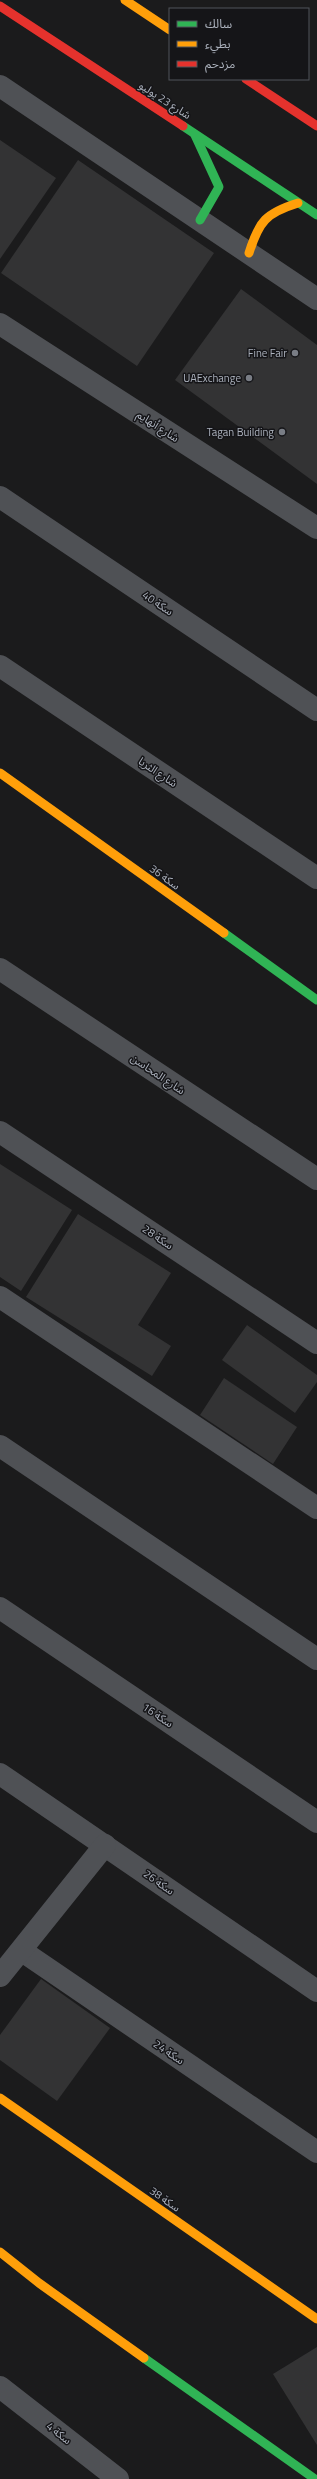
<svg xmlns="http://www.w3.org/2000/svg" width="317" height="2479" viewBox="0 0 317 2479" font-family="'Titillium Web','Noto Sans Arabic',sans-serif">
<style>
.building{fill:#333334}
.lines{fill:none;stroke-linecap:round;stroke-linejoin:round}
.street{stroke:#4f5155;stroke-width:22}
.fast{stroke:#30b455;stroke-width:9}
.slow{stroke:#ff9f0a;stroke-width:9}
.jam{stroke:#e5322d;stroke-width:9}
.poi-dot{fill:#797d85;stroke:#151518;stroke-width:1.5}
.labels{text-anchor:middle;stroke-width:3;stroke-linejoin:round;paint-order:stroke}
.street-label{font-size:11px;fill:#acb2bd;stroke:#151518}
.poi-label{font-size:11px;fill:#acb2bd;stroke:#151518;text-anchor:end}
</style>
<rect width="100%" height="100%" fill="#1b1b1c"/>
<g class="building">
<path d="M0 140 56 178 0 259Z"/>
<path d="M78 160 214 253 137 366 1 273Z"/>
<path d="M241 289 317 345V484L175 380Z"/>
<path d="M0 1164 72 1210 21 1291 0 1277Z"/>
<path d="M78 1214 171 1273 138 1325 171 1346 152 1376 26 1297Z"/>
<path d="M247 1325 317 1375V1382L295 1413 222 1360Z"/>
<path d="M224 1378 297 1427 273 1464 200 1415Z"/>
<path d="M41 1979 110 2028 57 2101 0 2060V2035Z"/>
<path d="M317 2347V2445L273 2374Z"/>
</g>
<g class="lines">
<g class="street">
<path d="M0 86 317 299"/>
<path d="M0 324 317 528"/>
<path d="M0 497 317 710"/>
<path d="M0 666 317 878"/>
<path d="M0 969 317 1179"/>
<path d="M0 1132 317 1343"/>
<path d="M0 1297 317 1508"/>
<path d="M0 1446 317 1659"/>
<path d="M0 1608 317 1822"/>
<path d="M0 1774 317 1991"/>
<path d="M22 1951 317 2152"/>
<path d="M0 1976 105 1845"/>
<path d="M0 2387 118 2479"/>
</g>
<g class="fast">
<path d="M183 126 317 215"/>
<path d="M195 135 219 187 200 220"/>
<path d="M224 933 317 1000"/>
<path d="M144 2358 315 2479"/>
</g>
<g class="slow">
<path d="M125 0 170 30"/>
<path d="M249 253C259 221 266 213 298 203"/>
<path d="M0 773 224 933"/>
<path d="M0 2098 317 2319"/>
<path d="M0 2252 39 2283 144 2358"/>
</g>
<g class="jam">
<path d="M0 6 183 126"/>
<path d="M246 79 317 126"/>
</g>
</g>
<g class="poi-dot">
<circle cx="295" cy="353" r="4"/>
<circle cx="249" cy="378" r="4"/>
<circle cx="282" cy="432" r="4"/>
</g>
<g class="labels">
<g class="street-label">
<text transform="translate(165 100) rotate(33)" y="4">شارع 23 يوليو</text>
<text transform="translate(158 426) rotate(33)" y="4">شارع أنهايم</text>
<text transform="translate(158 603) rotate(34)" y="4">سكة 40</text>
<text transform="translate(158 772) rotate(34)" y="4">شارع الثريا</text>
<text transform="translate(165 877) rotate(36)" y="4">سكة 36</text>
<text transform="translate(158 1074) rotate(34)" y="4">شارع المحاسن</text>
<text transform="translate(158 1237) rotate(34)" y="4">سكة 28</text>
<text transform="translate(158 1715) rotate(34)" y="4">سكة 16</text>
<text transform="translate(159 1882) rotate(35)" y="4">سكة 26</text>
<text transform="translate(169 2052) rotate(34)" y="4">سكة 24</text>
<text transform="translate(165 2199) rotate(35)" y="4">سكة 38</text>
<text transform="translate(59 2433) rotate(38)" y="4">سكة 4</text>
</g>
<g class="poi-label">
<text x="287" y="357">Fine Fair</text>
<text x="241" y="382">UAExchange</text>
<text x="274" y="436">Tagan Building</text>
</g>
</g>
<rect x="169" y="8" width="140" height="72" fill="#151518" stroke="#51545a"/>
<rect x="177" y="21" width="20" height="6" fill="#30b455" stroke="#51545a"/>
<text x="205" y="28" font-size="12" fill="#acb2bd">سالك</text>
<rect x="177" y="41" width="20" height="6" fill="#ff9f0a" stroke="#51545a"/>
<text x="205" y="48" font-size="12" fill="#acb2bd">بطيء</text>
<rect x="177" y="61" width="20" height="6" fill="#e5322d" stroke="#51545a"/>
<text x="205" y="68" font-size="12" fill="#acb2bd">مزدحم</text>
</svg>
